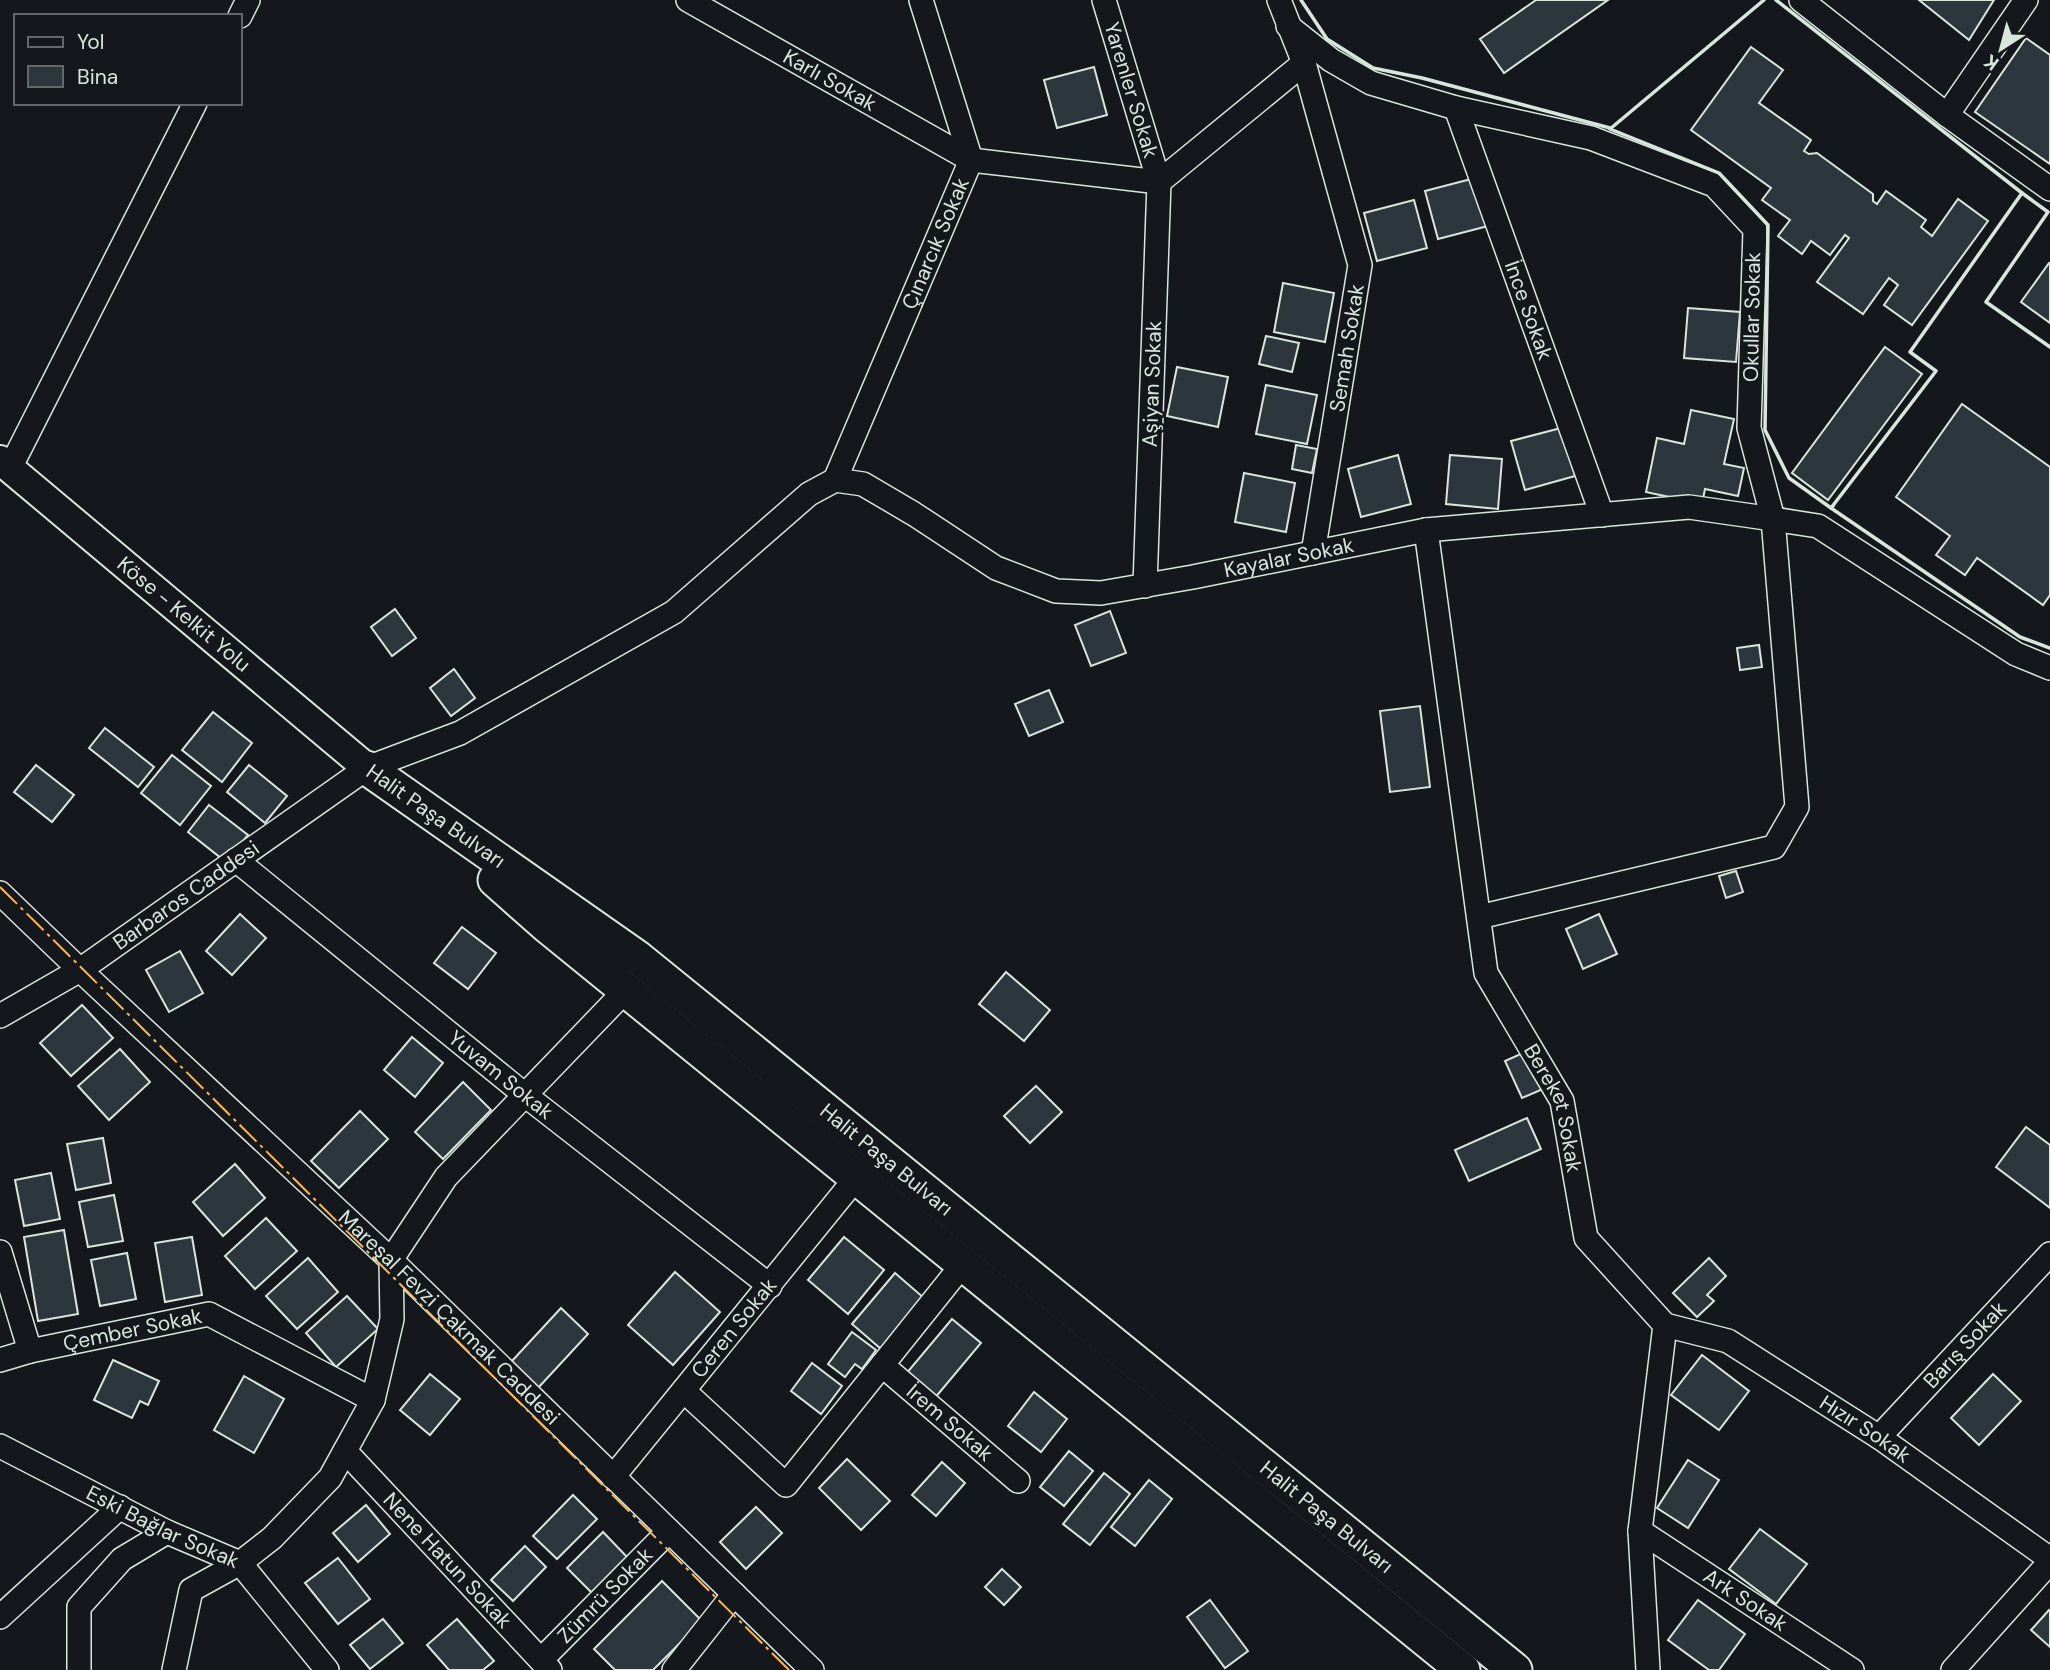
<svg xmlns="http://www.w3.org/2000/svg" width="2050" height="1670" viewBox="0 0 2050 1670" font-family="'DM Sans',sans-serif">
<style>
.building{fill:#2c363c;stroke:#d8e6dc;stroke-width:2}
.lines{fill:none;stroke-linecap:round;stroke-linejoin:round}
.minor-casing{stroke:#d8e6dc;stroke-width:26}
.major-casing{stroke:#d8e6dc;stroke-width:32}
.highway-casing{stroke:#d8e6dc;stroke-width:37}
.minor{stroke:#14181c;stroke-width:23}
.major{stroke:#14181c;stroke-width:28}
.highway{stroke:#14181c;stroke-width:33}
.wall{stroke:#d8e6dc;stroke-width:3.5}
.power{stroke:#ffb74d;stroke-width:2;stroke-dasharray:24 5 3.5 5;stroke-linecap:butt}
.labels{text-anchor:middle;stroke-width:5;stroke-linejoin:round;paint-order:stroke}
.street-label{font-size:21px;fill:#d8e6dc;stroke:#14181c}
</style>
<rect width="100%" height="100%" fill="#14181c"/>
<g class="building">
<path d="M1536 0H1608L1504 73 1480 39Z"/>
<path d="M1919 0H1994L1969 40Z"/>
<path d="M2026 38 2050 55V164L1975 112Z"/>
<path d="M1751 47 1783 70 1759 103 1811 140 1804 151 1809 154 1817 153 1873 194V201L1877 204 1886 191 1926 220 1921 227 1932 236 1958 199 1988 221 1912 325 1884 305 1898 285 1889 278 1863 314 1817 282 1849 238 1845 235 1830 255 1811 241 1802 254 1778 236 1790 220 1762 200 1771 188 1691 130Z"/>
<path d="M1094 67 1107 115 1057 128 1044 80Z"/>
<path d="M1475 178 1488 226 1438 239 1425 191Z"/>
<path d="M1414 200 1427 248 1377 261 1364 213Z"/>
<path d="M2049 263 2050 264V323L2021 302Z"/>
<path d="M1283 283 1334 293 1325 342 1274 332Z"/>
<path d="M1688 308 1740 312 1736 362 1684 358Z"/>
<path d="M1266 336 1299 343 1292 372 1259 364Z"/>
<path d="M1885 347 1922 374 1828 500 1792 473Z"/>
<path d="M1177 367 1228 377 1218 427 1167 416Z"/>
<path d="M1266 385 1317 395 1307 444 1256 434Z"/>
<path d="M1962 404 2050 467V595L2043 605 1977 558 1965 575 1936 555 1950 536 1896 497Z"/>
<path d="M1691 410 1734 419 1724 464 1744 468 1738 496 1705 489 1702 504 1646 492 1657 438 1684 444Z"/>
<path d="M1561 428 1575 476 1525 490 1511 441Z"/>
<path d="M1296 445 1317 449 1312 473 1292 469Z"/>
<path d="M1398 455 1411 504 1361 517 1348 469Z"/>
<path d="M1450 455 1502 459 1498 509 1446 504Z"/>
<path d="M1244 473 1295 483 1286 532 1235 522Z"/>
<path d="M395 609 416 638 392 656 371 627Z"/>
<path d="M1110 611 1126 653 1091 666 1075 625Z"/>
<path d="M1759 645 1762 667 1740 670 1737 648Z"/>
<path d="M454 669 475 698 451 716 430 688Z"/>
<path d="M1049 690 1063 722 1029 736 1015 704Z"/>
<path d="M1420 706 1430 787 1390 792 1380 711Z"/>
<path d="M213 712 252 743 222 782 182 750Z"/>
<path d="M105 728 154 767 138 787 89 748Z"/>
<path d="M172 755 211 786 180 825 141 793Z"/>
<path d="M36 765 74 795 52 822 14 792Z"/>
<path d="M249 765 287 796 265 823 227 792Z"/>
<path d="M209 805 248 835 226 862 188 832Z"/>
<path d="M1736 871 1743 892 1726 898 1719 876Z"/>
<path d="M240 914 266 938 232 975 206 951Z"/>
<path d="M1599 914 1617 954 1583 969 1566 929Z"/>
<path d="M462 927 496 953 468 989 434 963Z"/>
<path d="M180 951 203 993 169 1012 146 970Z"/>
<path d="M1006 972 1050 1010 1024 1041 979 1004Z"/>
<path d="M82 1005 113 1038 71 1076 40 1043Z"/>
<path d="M412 1037 443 1063 415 1097 384 1070Z"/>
<path d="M120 1049 150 1082 109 1120 78 1086Z"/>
<path d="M1525 1052 1543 1089 1522 1098 1505 1061Z"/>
<path d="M463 1082 491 1110 443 1159 415 1132Z"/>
<path d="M1036 1086 1062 1112 1030 1143 1004 1116Z"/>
<path d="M360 1111 388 1139 339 1188 311 1161Z"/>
<path d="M1527 1118 1541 1149 1469 1181 1455 1150Z"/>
<path d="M2026 1127 2050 1145V1208L1996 1167Z"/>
<path d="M103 1138 111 1183 76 1190 67 1144Z"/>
<path d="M235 1164 265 1198 223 1236 193 1202Z"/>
<path d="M51 1173 60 1219 24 1226 15 1180Z"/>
<path d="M114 1195 123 1241 88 1247 79 1202Z"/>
<path d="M266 1218 297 1251 255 1289 225 1256Z"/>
<path d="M64 1230 78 1314 38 1321 24 1237Z"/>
<path d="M192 1237 202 1295 165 1302 155 1243Z"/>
<path d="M844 1237 884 1270 848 1314 808 1280Z"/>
<path d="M127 1253 136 1299 100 1306 91 1260Z"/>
<path d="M308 1258 338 1292 297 1329 266 1296Z"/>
<path d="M1709 1258 1726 1276 1707 1295 1714 1301 1697 1317 1673 1293Z"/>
<path d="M675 1272 720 1312 673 1365 628 1325Z"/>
<path d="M895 1273 924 1298 881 1349 852 1324Z"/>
<path d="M347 1296 378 1329 336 1367 306 1333Z"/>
<path d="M561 1308 588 1334 538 1388 511 1362Z"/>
<path d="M952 1319 981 1343 934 1399 905 1375Z"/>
<path d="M852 1332 876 1350 862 1369 855 1364 845 1377 828 1364Z"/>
<path d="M1702 1355 1749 1391 1719 1430 1671 1395Z"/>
<path d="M113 1360 159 1381 148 1405 140 1401 132 1418 94 1400Z"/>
<path d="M812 1363 842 1386 821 1414 791 1391Z"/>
<path d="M430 1374 460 1399 430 1435 400 1410Z"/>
<path d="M1993 1374 2021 1401 1979 1445 1951 1418Z"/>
<path d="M244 1376 284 1399 254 1453 214 1430Z"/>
<path d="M1034 1392 1067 1419 1041 1452 1008 1426Z"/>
<path d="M1069 1451 1093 1471 1064 1506 1040 1487Z"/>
<path d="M847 1459 890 1501 861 1530 819 1488Z"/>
<path d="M1688 1460 1719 1480 1688 1528 1657 1508Z"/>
<path d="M942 1462 965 1483 936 1516 912 1495Z"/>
<path d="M1104 1473 1130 1494 1090 1545 1063 1524Z"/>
<path d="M1149 1480 1172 1499 1135 1546 1111 1527Z"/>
<path d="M573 1495 597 1519 557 1559 533 1536Z"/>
<path d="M366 1505 390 1534 358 1562 333 1533Z"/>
<path d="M756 1507 782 1533 746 1569 720 1542Z"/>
<path d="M1760 1529 1807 1564 1776 1604 1729 1569Z"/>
<path d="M603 1532 628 1558 592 1593 567 1568Z"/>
<path d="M525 1546 546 1567 513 1601 491 1580Z"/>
<path d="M338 1558 370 1599 338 1624 305 1583Z"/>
<path d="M1002 1569 1021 1587 1004 1605 985 1587Z"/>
<path d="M662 1581 702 1621 653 1670H615L594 1649Z"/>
<path d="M1210 1600 1248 1651 1225 1668 1187 1617Z"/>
<path d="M1698 1600 1745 1634 1719 1670H1709L1668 1640Z"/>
<path d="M2049 1610 2050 1611V1647L2031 1630Z"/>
<path d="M383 1619 403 1643 370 1669 350 1645Z"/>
<path d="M457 1619 494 1661 483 1670H449L427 1645Z"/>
</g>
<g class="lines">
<defs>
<g id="minor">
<path id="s1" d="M688 0 971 160 1159 182 1304 63"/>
<path id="s2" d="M1104 0 1159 182 1145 586"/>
<path d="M1279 0 1304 63 1360 265 1313 553"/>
<path d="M1801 0 1947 115 2050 189"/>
<path d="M240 16 248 0"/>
<path d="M1288 26 1331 60 1371 83 1456 108 1591 138 1714 185 1755 229 1749 428 1773 519 1797 807 1774 847 1479 917"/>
<path id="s3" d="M1456 108 1602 515"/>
<path d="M1947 115 2026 0"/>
<path d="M10 468 195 103"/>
<path id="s4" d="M835 480 863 484 914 514 996 568 1056 591 1101 593 1193 577 1426 530 1689 507 1773 519 1818 526 2016 654 2050 668"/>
<path id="s5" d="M835 480 971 160 921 0"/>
<path id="s6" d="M1426 530 1486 973 1562 1101 1586 1238 1665 1325 1640 1531 1648 1670"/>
<path id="s7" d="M236 860 525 1095 770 1286"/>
<path id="s8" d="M0 893 80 970 391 1260 812 1670"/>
<path id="s9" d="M0 1016 80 970 367 768 460 733 674 612 809 494 835 480"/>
<path d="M0 1252 30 1351"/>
<path id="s10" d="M1665 1325 1728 1341 1879 1437 2050 1559"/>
<path id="s11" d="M0 1360 30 1351 209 1314 373 1400"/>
<path id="s12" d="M882 1365 1018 1481"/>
<path d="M684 1391 786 1485 963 1264"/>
<path id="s13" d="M1879 1437 2050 1254"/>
<path id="s14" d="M0 1446 167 1532 240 1563 327 1670"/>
<path id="s15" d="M345 1451 550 1670"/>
<path id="s16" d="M613 1477 856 1178"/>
<path id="s17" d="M1640 1531 1852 1670"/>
<path d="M0 1617 120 1507"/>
<path id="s18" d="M541 1660 669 1531"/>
<path d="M79 1670V1607L122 1559 167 1532"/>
<path d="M174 1670 191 1590 240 1563 272 1538 330 1478 373 1400 392 1319 391 1260 446 1177 626 990"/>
<path d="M674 1670 734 1594"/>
<path d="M1953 1670 2050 1562"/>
</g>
<g id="major">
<path id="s19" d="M0 460 367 768"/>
</g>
<g id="highway">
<path id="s20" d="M367 768 638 958 1515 1670"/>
<path d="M495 880 547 926 1463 1670"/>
</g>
</defs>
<use href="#minor" class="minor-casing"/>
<use href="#major" class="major-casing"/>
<use href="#highway" class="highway-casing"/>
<use href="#minor" class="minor"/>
<use href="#major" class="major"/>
<use href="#highway" class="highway"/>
<g class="wall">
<path d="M1301 0 1327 39 1373 68 1422 78 1610 128"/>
<path d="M1764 0 1610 129 1719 173 1768 225 1765 430 1789 478 1831 508 1936 371 1910 352 2022 193 1776 0"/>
<path d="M2022 193 2048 212 1986 302 2050 347"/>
<path d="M1833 506 1831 508 2020 637 2050 648"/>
</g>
<path class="power" d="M0 887 789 1670"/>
</g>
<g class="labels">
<g class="street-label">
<text dy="7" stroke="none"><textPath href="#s1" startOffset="163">Karlı Sokak</textPath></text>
<text dy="7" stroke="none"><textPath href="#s2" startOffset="94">Yarenler Sokak</textPath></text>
<text dy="7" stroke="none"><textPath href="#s5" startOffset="257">Çınarcık Sokak</textPath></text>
<text dy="7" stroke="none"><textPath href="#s3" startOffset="215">İnce Sokak</textPath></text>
<text transform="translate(1752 317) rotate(-89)" y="7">Okullar Sokak</text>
<text transform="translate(1347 348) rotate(-81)" y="7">Semah Sokak</text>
<text transform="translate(1152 384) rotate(-88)" y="7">Aşiyan Sokak</text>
<text dy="7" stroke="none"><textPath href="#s4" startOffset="486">Kayalar Sokak</textPath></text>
<text dy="7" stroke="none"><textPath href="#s19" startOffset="240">Köse - Kelkit Yolu</textPath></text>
<text dy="7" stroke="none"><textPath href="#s20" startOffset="84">Halit Paşa Bulvarı</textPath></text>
<text dy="7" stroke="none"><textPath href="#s9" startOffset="222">Barbaros Caddesi</textPath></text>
<text dy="7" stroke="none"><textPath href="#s7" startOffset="341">Yuvam Sokak</textPath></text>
<text dy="7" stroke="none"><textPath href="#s6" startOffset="600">Bereket Sokak</textPath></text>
<text dy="7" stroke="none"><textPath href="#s20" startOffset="651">Halit Paşa Bulvarı</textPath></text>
<text dy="7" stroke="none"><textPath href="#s8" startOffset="618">Mareşal Fevzi Çakmak Caddesi</textPath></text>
<text dy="7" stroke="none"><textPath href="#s16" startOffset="192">Ceren Sokak</textPath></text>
<text dy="7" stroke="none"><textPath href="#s11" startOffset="136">Çember Sokak</textPath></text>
<text dy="7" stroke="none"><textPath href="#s13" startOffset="126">Barış Sokak</textPath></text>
<text dy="7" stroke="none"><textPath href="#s12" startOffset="89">İrem Sokak</textPath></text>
<text dy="7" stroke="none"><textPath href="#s10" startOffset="228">Hızır Sokak</textPath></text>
<text dy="7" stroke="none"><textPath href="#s20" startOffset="1218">Halit Paşa Bulvarı</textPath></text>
<text dy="7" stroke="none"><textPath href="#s14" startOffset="182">Eski Bağlar Sokak</textPath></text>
<text dy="7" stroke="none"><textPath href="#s15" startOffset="150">Nene Hatun Sokak</textPath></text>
<text dy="7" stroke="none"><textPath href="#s18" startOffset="91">Zümrü Sokak</textPath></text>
<text dy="7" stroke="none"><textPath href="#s17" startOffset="126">Ark Sokak</textPath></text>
</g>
</g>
<rect x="14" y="14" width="228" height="91" fill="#14181c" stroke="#626a69" stroke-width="2"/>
<rect x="28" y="37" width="35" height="10" fill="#14181c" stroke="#626a69" stroke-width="2"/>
<text x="77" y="49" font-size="21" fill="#d8e6dc">Yol</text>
<rect x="28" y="66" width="35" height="21" fill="#2c363c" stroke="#626a69" stroke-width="2"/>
<text x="77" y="84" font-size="21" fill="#d8e6dc">Bina</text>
<g transform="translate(2001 49) rotate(216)" stroke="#14181c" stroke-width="5" paint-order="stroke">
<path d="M0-5L12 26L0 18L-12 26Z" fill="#d8e6dc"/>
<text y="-10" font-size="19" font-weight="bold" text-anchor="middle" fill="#d8e6dc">K</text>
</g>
</svg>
